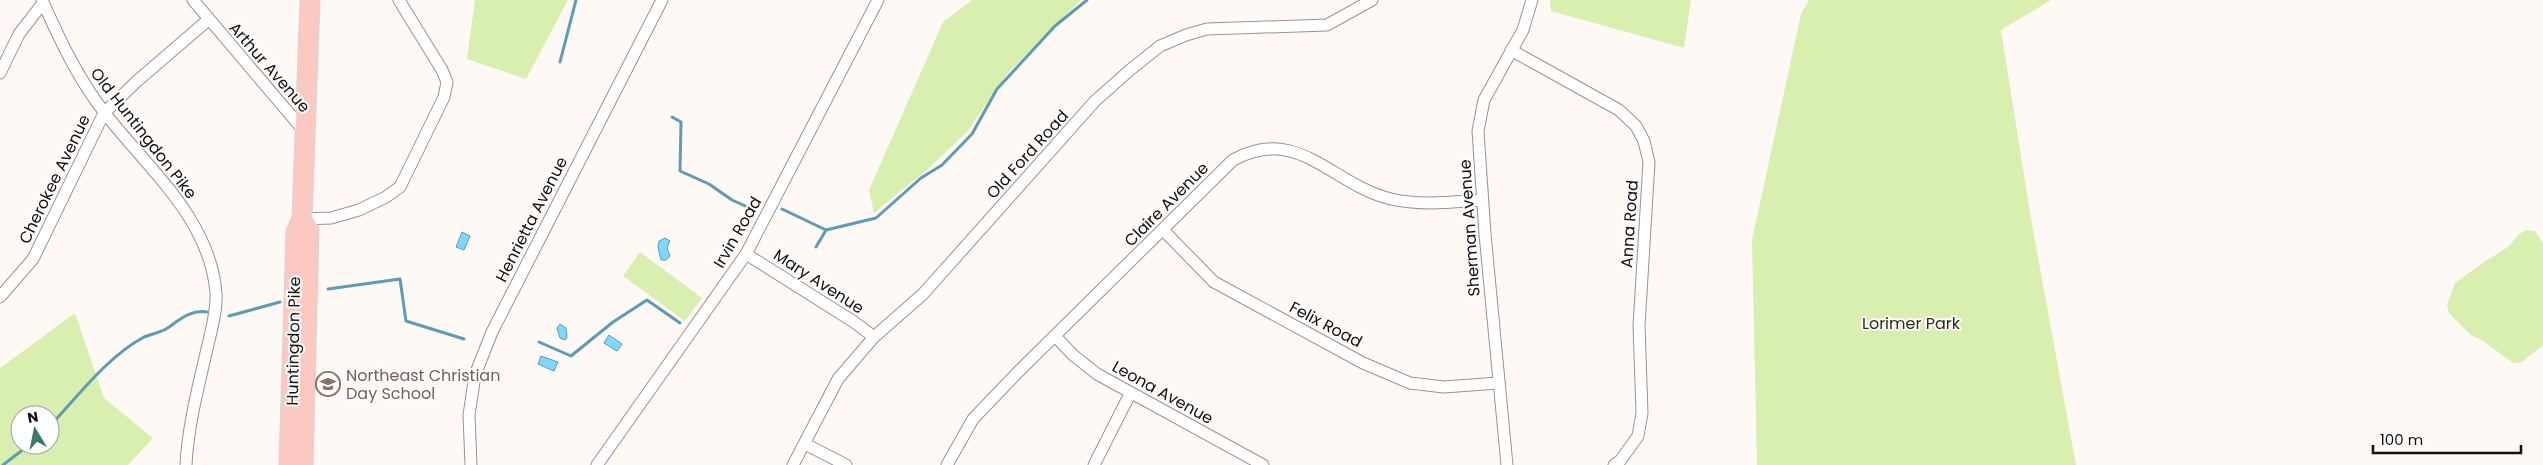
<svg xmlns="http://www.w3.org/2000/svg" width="2543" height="465" viewBox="0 0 2543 465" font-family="Poppins,sans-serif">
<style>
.green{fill:#d8efb0;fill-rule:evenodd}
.water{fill:#7ed7fc;stroke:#5e9bb4}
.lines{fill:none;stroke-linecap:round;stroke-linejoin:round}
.stream{stroke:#5e9bb4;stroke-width:3}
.street-casing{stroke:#9e918a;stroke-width:13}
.primary-casing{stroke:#d5d4d3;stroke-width:21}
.street{stroke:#fff;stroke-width:11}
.primary{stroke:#fbc9c1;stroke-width:19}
.labels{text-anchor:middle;stroke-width:4;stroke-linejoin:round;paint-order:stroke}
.street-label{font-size:16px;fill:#130f0c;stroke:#fff}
.park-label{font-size:16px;fill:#263011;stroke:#fff}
.education-label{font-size:16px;fill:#785e54;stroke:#fff;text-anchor:start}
</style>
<rect width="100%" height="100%" fill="#fff9f6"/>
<g class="green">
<path d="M475 0H568L526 79 467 59Z"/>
<path d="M972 0H1081L1007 74 967 132 929 168 874 213 869 190 943 22Z"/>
<path d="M1550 0H1691L1684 48 1551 11Z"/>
<path d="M1809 0H2051L2001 30 2031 219 2076 465H1757L1752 240 1801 14Z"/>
<path d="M2527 230 2535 231 2543 244V345L2522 362 2513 363 2483 341 2471 335 2449 313 2447 304 2455 283 2484 262 2508 247 2519 234Z"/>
<path d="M640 252 702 298 685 321 623 276Z"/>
<path d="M75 313 104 398 153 438 128 465H0V368ZM20 415H50V445H20Z"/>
</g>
<g class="water">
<path d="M462 232 470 236 464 250 456 247Z"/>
<path d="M665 238 670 241 667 248 670 256 666 260H661L658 247 659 241Z"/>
<path d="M560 324 566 328 567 337 565 340 560 338 557 328Z"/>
<path d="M609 335 622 344 617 351 604 343Z"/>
<path d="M541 356 558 362 554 371 538 364Z"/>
</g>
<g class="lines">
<g class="stream">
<path d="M560 62 576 0"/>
<path d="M672 117 681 122 680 171 709 184 732 200 752 209"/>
<path d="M782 209 826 230 876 218 921 178 942 165 972 134 997 89 1055 26 1087 0"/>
<path d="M816 247 826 230"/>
<path d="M328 289 400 279 406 321 464 339"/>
<path d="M229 316 280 302"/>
<path d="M539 342 571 356 613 322 647 300 680 323"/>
<path d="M50 426C78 396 107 357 144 337 151 334 159 333 166 329 178 321 191 309 207 312"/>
<path d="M3 465 29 445"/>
</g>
<defs>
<g id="street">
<path d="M42 0C60 40 77 77 104 112 147 168 210 218 216 293 217 312 211 331 207 349 198 388 188 426 186 465"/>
<path d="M193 0 305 132"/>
<path d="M1511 50 1619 110 1636 126 1644 141 1649 162 1639 326 1642 413 1638 436 1620 461 1614 465"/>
<path d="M0 73 19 34 43 3"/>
<path d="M302 219 331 218 359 210 386 197 400 187 444 97 447 82 442 70 399 0"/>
<path d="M1163 230 1214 282 1363 363 1410 383 1444 387 1498 383"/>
<path d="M746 254 854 322 874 337"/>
<path d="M0 297 33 259 104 113 136 82 208 20"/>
<path d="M1056 337 1073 355 1097 374 1263 465"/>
<path d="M805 444 846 465"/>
<path d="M471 465 469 415 475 375 492 332 662 0"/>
<path d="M597 465 746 254 878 0"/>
<path d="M793 465 838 379 874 337 923 294 1095 101 1130 70 1160 46 1186 35 1207 29 1327 25 1372 0"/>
<path d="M947 465 973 419 1019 371 1233 160C1298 124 1332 185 1391 199 1421 206 1452 202 1482 200"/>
<path d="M1094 465 1130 394"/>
<path d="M1507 465 1485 234 1478 131 1484 100 1523 30 1532 0"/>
</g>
<g id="primary">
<path d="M302 219 309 230 303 465"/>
<path d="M289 465 296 232 302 219 310 0"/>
</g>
</defs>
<use href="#street" class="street-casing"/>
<use href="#primary" class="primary-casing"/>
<use href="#street" class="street"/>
<use href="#primary" class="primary"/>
</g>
<defs>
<symbol id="school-ring" viewBox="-11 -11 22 22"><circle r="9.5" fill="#fff" stroke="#8d6e63" stroke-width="1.5"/><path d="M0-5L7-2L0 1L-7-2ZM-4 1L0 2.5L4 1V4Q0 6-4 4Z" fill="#8d6e63"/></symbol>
</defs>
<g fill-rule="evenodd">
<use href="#school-ring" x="314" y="370" width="28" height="28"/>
</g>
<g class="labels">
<g class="street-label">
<text transform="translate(270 67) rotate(49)" y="6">Arthur Avenue</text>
<text transform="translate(144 133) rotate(52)" y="6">Old Huntingdon Pike</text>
<text transform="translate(1027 154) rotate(-48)" y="6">Old Ford Road</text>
<text transform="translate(54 179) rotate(-64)" y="6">Cherokee Avenue</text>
<text transform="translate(1166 204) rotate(-45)" y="6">Claire Avenue</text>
<text transform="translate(531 219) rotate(-63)" y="6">Henrietta Avenue</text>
<text transform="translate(1629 224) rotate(-86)" y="6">Anna Road</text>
<text transform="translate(1469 228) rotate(-94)" y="6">Sherman Avenue</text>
<text transform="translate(737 232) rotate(-60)" y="6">Irvin Road</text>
<text transform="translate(819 281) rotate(33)" y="6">Mary Avenue</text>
<text transform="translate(1326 324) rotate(28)" y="6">Felix Road</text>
<text transform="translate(293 341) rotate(-89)" y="6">Huntingdon Pike</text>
<text transform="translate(1163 392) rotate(29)" y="6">Leona Avenue</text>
</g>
<g class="park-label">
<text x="1911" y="329">Lorimer Park</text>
</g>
<g class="education-label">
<text x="346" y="381">Northeast Christian<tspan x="346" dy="18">Day School</tspan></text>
</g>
</g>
<g transform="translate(35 430) rotate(350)"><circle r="24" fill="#ffffff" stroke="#a19f9e"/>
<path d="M0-4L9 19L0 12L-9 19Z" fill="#3b7a69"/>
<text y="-8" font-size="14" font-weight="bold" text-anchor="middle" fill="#130f0c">N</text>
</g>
<path d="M2373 445v8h148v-8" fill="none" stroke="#130f0c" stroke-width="2.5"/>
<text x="2380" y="445" font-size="15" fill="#130f0c" stroke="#ffffff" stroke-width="4" paint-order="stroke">100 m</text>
</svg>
